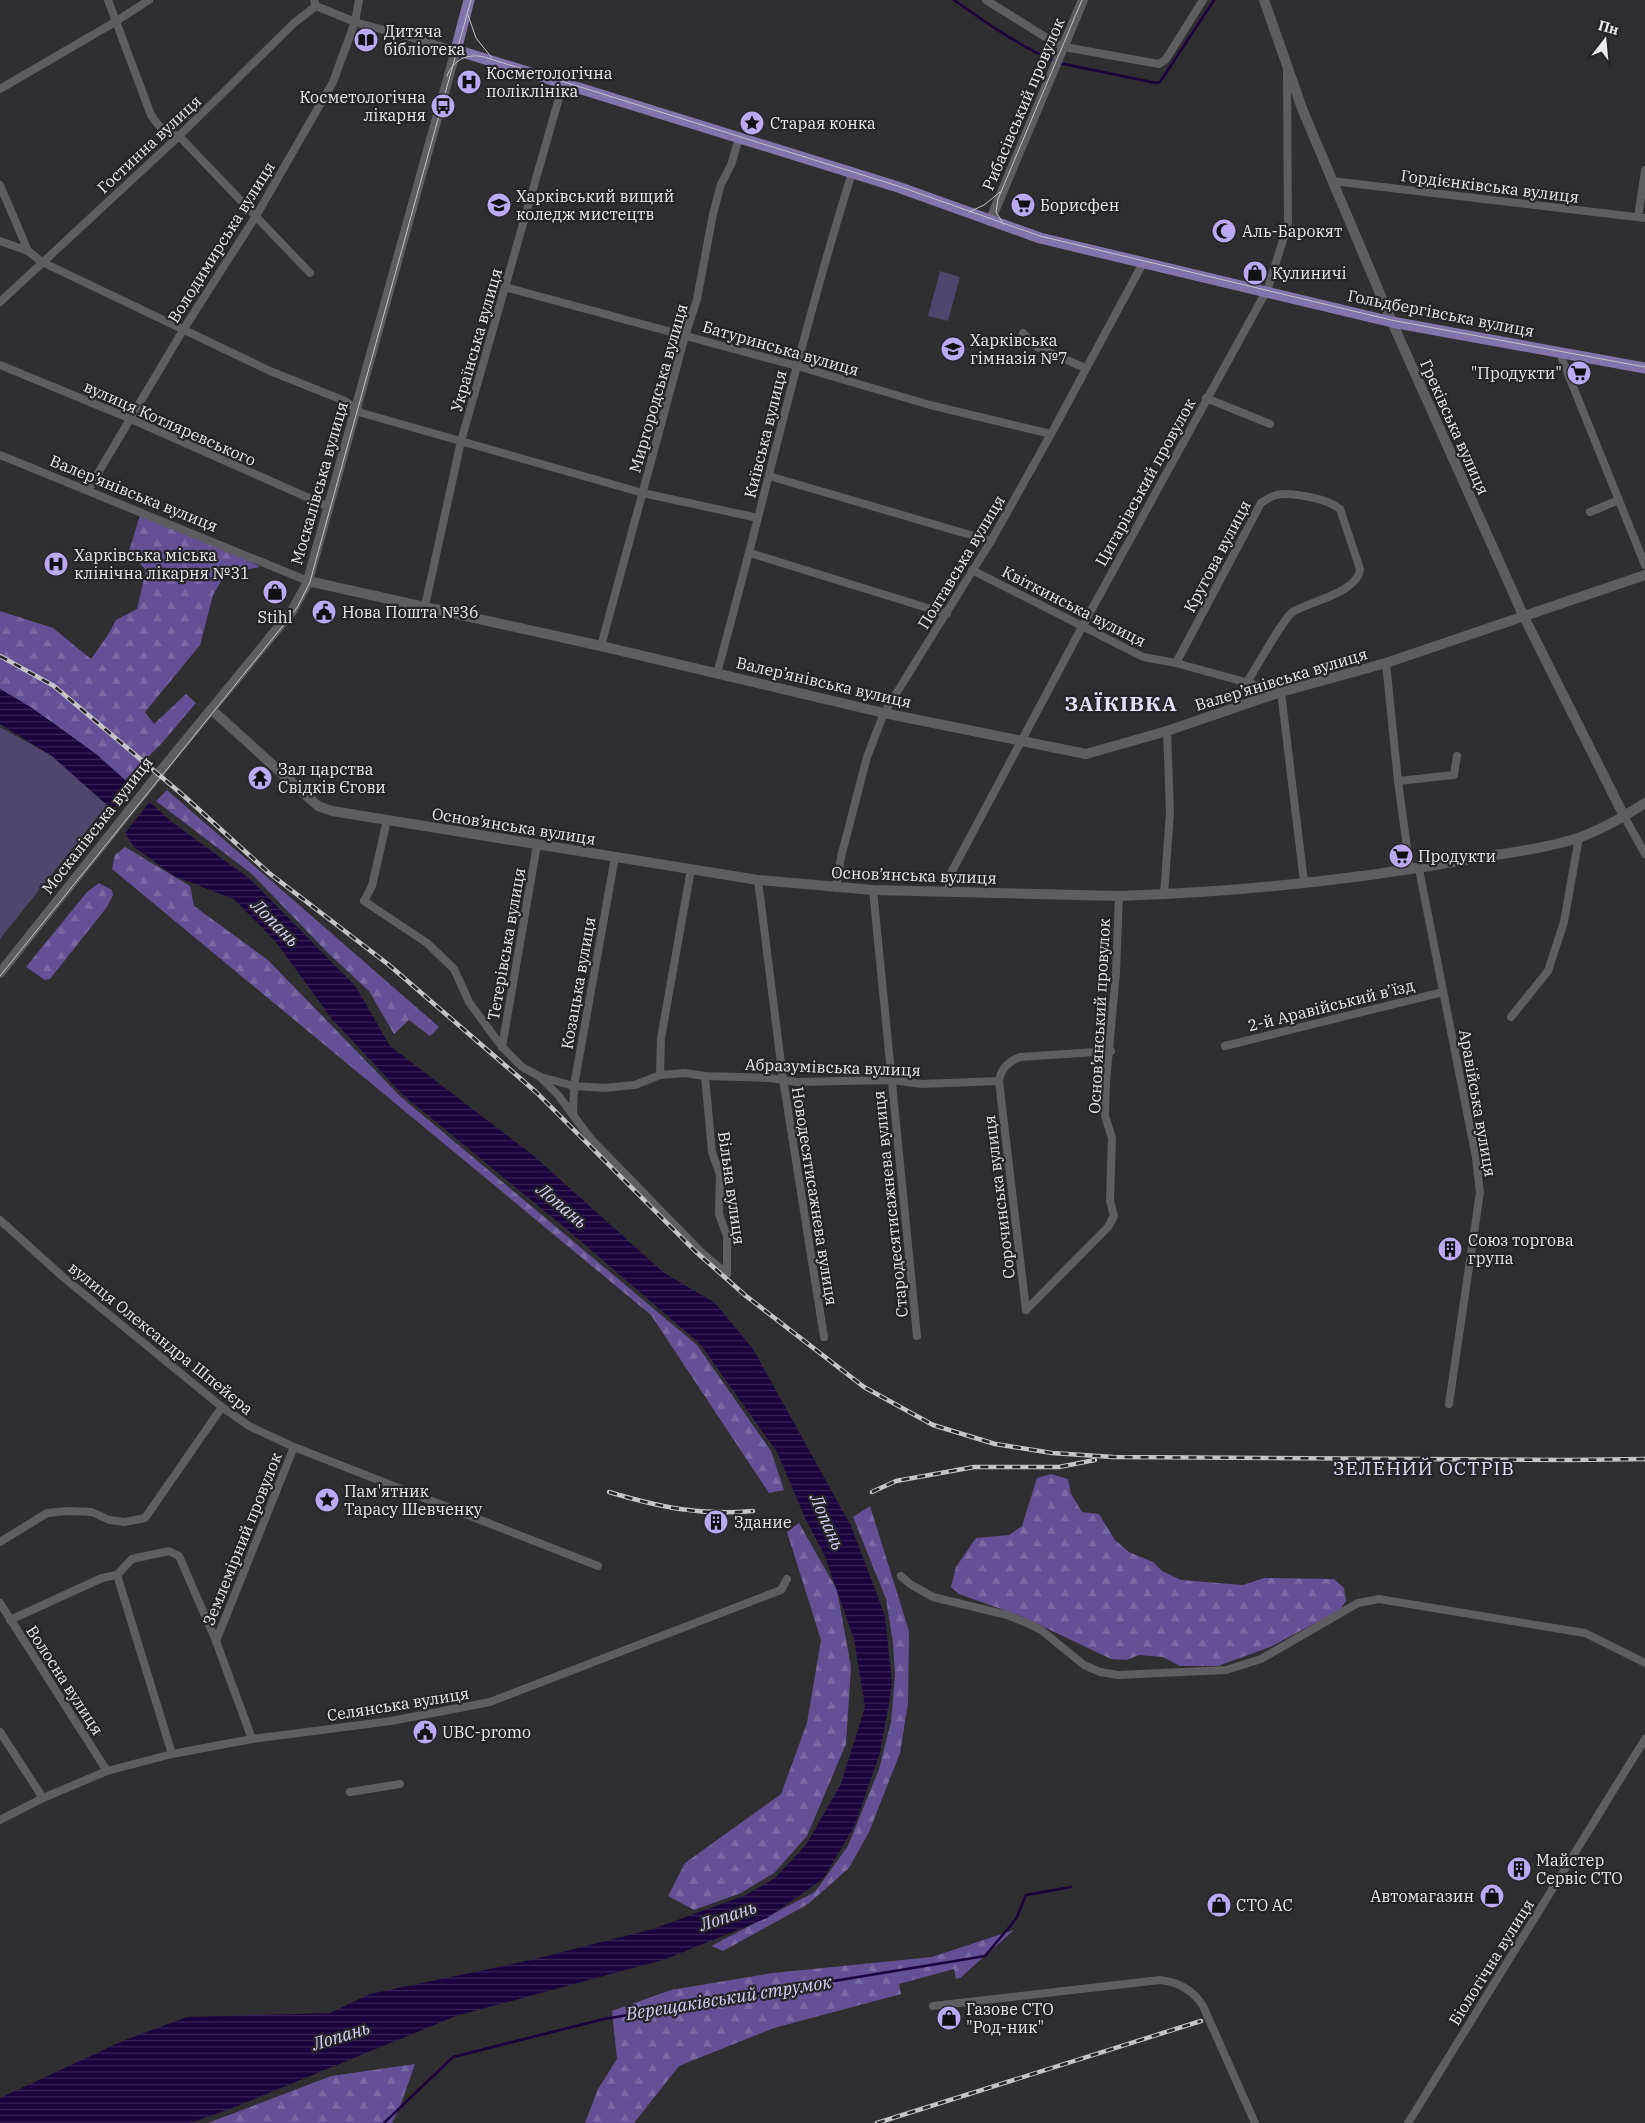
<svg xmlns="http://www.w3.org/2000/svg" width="1645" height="2123" viewBox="0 0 1645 2123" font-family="'IBM Plex Serif',serif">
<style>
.forest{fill:url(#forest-firs)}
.park{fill:#50456d}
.water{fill:url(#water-rules)}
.pier{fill:#2f2e31}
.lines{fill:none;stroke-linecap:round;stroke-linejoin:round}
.stream{stroke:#1a003c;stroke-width:2.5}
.street{stroke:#5e5d61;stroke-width:8}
.secondary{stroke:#5e5d61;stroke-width:10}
.primary{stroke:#8374ab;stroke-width:11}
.tram{stroke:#c5c4c7;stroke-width:1}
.rail-casing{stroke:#c5c4c7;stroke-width:4.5}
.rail{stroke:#252428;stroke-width:2.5;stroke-dasharray:8;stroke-linecap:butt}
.labels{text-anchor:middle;stroke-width:4.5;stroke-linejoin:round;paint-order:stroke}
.poi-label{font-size:16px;fill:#eae9ec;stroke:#252428;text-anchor:start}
.street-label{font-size:16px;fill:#eae9ec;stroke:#252428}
.water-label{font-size:18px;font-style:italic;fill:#d7cff6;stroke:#252428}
.quarter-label{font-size:19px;letter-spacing:1px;fill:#e5dffc;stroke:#252428}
.district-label{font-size:21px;font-weight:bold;letter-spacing:1px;fill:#e5dffc;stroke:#252428}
</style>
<defs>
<pattern id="forest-firs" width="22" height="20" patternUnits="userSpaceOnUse" patternTransform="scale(1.25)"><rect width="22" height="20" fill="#645195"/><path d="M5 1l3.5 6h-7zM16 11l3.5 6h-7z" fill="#7a6aa4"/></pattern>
<pattern id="water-rules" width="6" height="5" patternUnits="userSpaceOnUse" patternTransform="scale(1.25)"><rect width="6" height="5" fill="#1a003c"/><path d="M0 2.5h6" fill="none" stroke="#3b2558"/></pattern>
</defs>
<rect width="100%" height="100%" fill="#2f2e31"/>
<g class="forest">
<path d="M141 512 226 547 260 567 226 573 213 595 200 645 145 712 154 724 186 694 196 703 161 744 125 780C86 745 45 715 0 689V611L53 628 91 659 108 635 116 620 137 609 146 570 129 551Z"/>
<path d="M167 790 439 1027 430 1036 409 1020 394 1034 369 991 328 953 252 874 156 801Z"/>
<path d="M125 847 190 886 194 906 268 960 401 1097 697 1345 771 1451 784 1490 769 1493 651 1315 112 869 115 855Z"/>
<path d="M99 883 112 890 113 895 107 907 50 979 45 980 26 967 87 892Z"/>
<path d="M1051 1474 1068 1479 1071 1494 1082 1512 1099 1514 1115 1540 1129 1552 1153 1562 1162 1571 1181 1580 1243 1585 1264 1578 1334 1579 1344 1588 1346 1601 1340 1610 1270 1647 1218 1666H1180L1163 1657 1139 1655 1127 1660 1111 1659 1021 1616 959 1594 951 1587 956 1567 976 1538 1009 1535 1022 1526 1037 1478Z"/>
<path d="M870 1506 909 1631 908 1703 900 1753 869 1832 849 1868 808 1904 723 1951 711 1946 815 1892 848 1846 879 1769 891 1722 895 1675 893 1643 886 1599 853 1517Z"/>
<path d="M799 1523 837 1590 851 1667 846 1744 807 1836 774 1873 741 1893 694 1910 668 1896 685 1863 781 1794 807 1723 821 1640 787 1532Z"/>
<path d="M1014 1930 960 1978 956 1979 954 1969 899 1984 901 1994 774 2028 679 2066 634 2123H585L598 2089 617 2059 612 2011 671 1990 773 1973 932 1957Z"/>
<path d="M415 2064 400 2107 392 2123H208L331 2076Z"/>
</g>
<g class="park">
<path d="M940 271 960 277 948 321 928 316Z"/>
<path d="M0 727 52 756 107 805 0 939Z"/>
</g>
<path class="water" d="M0 689 32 708 96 754 173 823 250 879 356 987 390 1046 535 1157 664 1273 715 1303 753 1349 851 1526 885 1616 892 1685 880 1753 854 1827 823 1879 767 1918 666 1959 456 2016 230 2109 190 2123H0V2098L125 2040 187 2017 330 2013 370 1994 527 1961 653 1929 746 1895 775 1878 806 1845 841 1784 865 1707 854 1639 824 1554 806 1520 777 1452 700 1344 569 1231 403 1095 332 1019 276 942 234 899 176 877 134 847 107 805 52 756 0 724Z"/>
<path class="pier" d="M133 783 151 800 123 836 109 814Z"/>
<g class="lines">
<g class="stream">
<path d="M954 0C986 23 1018 45 1054 61"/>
<path d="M1059 63 1156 83 1160 82 1214 0"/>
<path d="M384 2123 453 2057 604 2019 985 1956 1016 1919 1026 1895 1071 1887"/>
</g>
<g class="street">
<path d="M108 0 151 115C159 127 164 133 179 136L310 273"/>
<path d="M314 0 316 6 355 22 456 50"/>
<path d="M986 0 1055 43 1070 48 1159 64 1166 59 1203 0"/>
<path d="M0 89 115 22 149 0"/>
<path d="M1332 181 1645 218"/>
<path d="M0 185 28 251 42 262 270 371 345 401 362 413 643 493 758 518"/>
<path d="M1638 217 1645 170"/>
<path d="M0 241 28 251"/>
<path d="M505 287 797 366 930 405 1051 434"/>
<path d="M0 302 179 136 294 23 316 6"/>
<path d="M1023 333 1037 347 1085 368"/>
<path d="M1563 353 1562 359 1645 565"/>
<path d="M0 365 131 419 329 507"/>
<path d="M1206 398 1270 424"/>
<path d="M0 455 308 581"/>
<path d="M769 476 991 541"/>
<path d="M88 490 183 330 256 216 333 82 355 22 359 0"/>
<path d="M1590 512 1619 500"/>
<path d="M750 553 947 614"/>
<path d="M972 570 1143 657 1176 663 1281 692 1304 882"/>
<path d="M425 606 461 441 563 84"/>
<path d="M601 646 685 336 697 299 713 214 721 184 731 165 739 138"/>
<path d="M1176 663 1261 503C1268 498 1275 494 1283 494 1299 494 1328 499 1340 509L1360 569C1358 592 1312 601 1294 611 1285 615 1255 670 1247 682"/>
<path d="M1386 663 1398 781 1410 870"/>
<path d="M717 673C763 507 800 338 852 173"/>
<path d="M1398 781 1454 775 1457 756"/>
<path d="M1624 816 1645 854"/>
<path d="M387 820 372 886 364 901 427 943 454 969 469 1002 502 1047 522 1067 541 1077 574 1086 604 1088 635 1085 660 1075 684 1073 705 1076 769 1078 797 1082 892 1080 922 1084 999 1081C1001 1068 1008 1062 1020 1057L1111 1051"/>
<path d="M1419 869 1476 1158 1480 1192 1449 1404"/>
<path d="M758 880 783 1079 824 1337"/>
<path d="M836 888 841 857 867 757 884 713 991 541 1051 434 1143 263"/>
<path d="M873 890 917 1336"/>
<path d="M948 892 951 873 1082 627 1268 288 1288 224 1287 72"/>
<path d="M1164 895 1170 812 1167 731"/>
<path d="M1511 1017 1548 971 1564 922 1579 837"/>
<path d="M1225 1046 1443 992"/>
<path d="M502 1047 537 845"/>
<path d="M660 1075 661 1038 691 869"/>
<path d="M705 1076 712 1152 720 1175 719 1214 727 1236V1274"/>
<path d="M541 1078 558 1095 591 1139 702 1253 727 1274"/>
<path d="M999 1081 1026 1310"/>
<path d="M573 1115 574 1086 615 857"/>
<path d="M0 1220 63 1277 222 1407 249 1426 294 1447 598 1566"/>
<path d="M1026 1310 1108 1227 1114 1216 1110 1201 1112 1138 1105 1116 1106 1082 1116 973 1119 896"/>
<path d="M0 1542 47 1513 68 1511 92 1512 109 1520 124 1522 145 1518 222 1407"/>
<path d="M117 1575 172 1754"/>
<path d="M901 1576 910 1584 933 1597 1007 1615 1027 1623 1041 1630 1084 1665 1100 1672 1118 1675 1226 1670 1261 1659 1358 1603 1379 1599 1585 1633 1645 1663"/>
<path d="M0 1603 107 1771"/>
<path d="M10 1620 102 1578 117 1575 132 1559 169 1551 179 1556 216 1641 252 1739"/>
<path d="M216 1641 294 1447"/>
<path d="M0 1732 43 1798"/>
<path d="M350 1792 400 1784"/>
<path d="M0 1820 43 1798 107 1771 172 1754 252 1739 391 1721 490 1702 781 1590 787 1579"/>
<path d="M933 2006 1160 1980C1179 1982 1193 1990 1203 2006L1255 2123"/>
<path d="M1408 2123 1645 1739"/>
</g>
<g class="secondary">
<path d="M1264 0 1303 111 1392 322 1524 617 1624 816"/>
<path d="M990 221 1083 0"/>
<path d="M308 581 601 646 884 713 1086 754 1167 731 1281 692 1386 663 1645 575"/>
<path d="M212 710 318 806 332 811 758 880 873 890 1119 896C1236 892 1355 880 1470 859 1506 853 1543 849 1578 838 1601 830 1625 816 1645 803"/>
<path d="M0 973 172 757 292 611 307 584 456 50"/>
</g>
<path class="primary" d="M469 0 456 50 898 187 1040 238 1392 322 1645 368"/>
<g class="tram">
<path d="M468 15 476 38 492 58"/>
<path d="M447 76C453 60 467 53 484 57L898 186 1040 236 1391 320 1645 367"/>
<path d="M969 212 984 205 1000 192"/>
<path d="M1004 225 996 212 998 199 1082 0"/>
<path d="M0 976 290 617 298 606 310 582 317 556 471 0"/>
</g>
<defs>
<g id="rail">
<path d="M0 656 54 686 184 796 269 873 389 965 536 1092 695 1251 746 1296 864 1387 933 1425 995 1444 1052 1453 1113 1457 1569 1460 1645 1459"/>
<path d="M609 1492C659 1507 700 1516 753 1511"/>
<path d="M872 1492 896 1481 974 1467H1059L1095 1460"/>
<path d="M877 2123 1201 2021"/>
</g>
</defs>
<use href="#rail" class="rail-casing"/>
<use href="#rail" class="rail"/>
</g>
<defs>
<symbol id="library-disc" viewBox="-11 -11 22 22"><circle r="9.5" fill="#bca9f5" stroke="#252428"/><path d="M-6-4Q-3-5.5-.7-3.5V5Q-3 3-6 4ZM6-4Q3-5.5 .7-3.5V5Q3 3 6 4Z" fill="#111"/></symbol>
<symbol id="hospital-disc" viewBox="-11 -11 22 22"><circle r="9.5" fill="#bca9f5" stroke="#252428"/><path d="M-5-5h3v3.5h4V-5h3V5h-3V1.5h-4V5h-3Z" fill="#111"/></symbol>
<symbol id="bus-disc" viewBox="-11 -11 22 22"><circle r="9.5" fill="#bca9f5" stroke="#252428"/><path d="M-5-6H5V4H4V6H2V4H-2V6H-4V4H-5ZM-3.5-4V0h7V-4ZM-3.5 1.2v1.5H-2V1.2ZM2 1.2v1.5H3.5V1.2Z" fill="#111"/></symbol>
<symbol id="sight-disc" viewBox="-11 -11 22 22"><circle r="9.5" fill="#bca9f5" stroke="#252428"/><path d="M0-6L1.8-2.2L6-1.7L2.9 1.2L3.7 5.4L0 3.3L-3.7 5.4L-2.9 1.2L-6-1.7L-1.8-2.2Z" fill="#111"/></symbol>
<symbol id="university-disc" viewBox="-11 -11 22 22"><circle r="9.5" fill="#bca9f5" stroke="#252428"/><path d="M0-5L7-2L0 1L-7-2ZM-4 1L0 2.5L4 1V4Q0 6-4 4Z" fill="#111"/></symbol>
<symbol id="supermarket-disc" viewBox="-11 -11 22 22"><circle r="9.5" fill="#bca9f5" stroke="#252428"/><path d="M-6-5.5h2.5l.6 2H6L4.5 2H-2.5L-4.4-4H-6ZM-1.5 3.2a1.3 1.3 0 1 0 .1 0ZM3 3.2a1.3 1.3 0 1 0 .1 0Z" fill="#111"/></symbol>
<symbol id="mosque-disc" viewBox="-11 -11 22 22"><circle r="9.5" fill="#bca9f5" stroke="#252428"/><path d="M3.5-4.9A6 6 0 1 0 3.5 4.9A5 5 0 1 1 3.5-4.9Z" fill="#111"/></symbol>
<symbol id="shop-disc" viewBox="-11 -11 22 22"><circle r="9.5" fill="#bca9f5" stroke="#252428"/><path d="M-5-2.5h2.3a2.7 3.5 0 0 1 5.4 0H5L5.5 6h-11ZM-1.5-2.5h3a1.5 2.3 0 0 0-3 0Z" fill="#111"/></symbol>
<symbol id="school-disc" viewBox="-11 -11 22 22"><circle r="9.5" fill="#bca9f5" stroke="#252428"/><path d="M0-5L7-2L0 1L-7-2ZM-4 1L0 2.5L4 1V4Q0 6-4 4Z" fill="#111"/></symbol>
<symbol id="civic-disc" viewBox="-11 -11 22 22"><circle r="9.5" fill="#bca9f5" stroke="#252428"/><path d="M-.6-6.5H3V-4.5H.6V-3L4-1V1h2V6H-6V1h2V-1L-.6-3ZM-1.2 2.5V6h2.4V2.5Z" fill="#111"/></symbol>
<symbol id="temple-disc" viewBox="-11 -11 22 22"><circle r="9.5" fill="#bca9f5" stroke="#252428"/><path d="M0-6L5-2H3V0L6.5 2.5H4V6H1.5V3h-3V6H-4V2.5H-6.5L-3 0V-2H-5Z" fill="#111"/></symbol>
<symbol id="building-disc" viewBox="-11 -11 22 22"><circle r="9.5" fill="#bca9f5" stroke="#252428"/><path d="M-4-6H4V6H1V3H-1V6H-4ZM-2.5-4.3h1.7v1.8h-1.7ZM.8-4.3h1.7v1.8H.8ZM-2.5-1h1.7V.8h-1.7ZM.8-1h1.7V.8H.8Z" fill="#111"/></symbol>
</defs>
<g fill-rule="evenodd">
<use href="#library-disc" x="352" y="26" width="28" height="28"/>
<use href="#hospital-disc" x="455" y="68" width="28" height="28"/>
<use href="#bus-disc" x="429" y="92" width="28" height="28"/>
<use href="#sight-disc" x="738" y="109" width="28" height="28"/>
<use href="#university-disc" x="485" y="191" width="28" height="28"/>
<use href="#supermarket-disc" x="1009" y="191" width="28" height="28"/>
<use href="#mosque-disc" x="1210" y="217" width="28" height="28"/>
<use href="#shop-disc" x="1241" y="259" width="28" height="28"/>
<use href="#school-disc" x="939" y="335" width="28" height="28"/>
<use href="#supermarket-disc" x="1565" y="359" width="28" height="28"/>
<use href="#hospital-disc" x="42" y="550" width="28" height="28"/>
<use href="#shop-disc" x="261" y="578" width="28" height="28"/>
<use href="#civic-disc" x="310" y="598" width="28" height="28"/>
<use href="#temple-disc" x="246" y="764" width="28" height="28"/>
<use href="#supermarket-disc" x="1387" y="842" width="28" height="28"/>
<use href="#building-disc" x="1436" y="1235" width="28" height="28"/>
<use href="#sight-disc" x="313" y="1486" width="28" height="28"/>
<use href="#building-disc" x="702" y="1508" width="28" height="28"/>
<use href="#civic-disc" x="411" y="1718" width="28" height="28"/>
<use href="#building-disc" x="1505" y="1855" width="28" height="28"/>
<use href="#shop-disc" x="1478" y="1882" width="28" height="28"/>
<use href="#shop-disc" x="1205" y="1891" width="28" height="28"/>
<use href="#shop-disc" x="935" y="2004" width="28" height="28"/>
</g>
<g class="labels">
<g class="poi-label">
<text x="384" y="37">Дитяча<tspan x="384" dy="18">бібліотека</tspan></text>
<text x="486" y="79">Косметологічна<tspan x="486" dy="18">поліклініка</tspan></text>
<text x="426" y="103" text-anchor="end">Косметологічна<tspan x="426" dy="18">лікарня</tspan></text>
<text x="770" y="129">Старая конка</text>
<text x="516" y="202">Харківський вищий<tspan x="516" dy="18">коледж мистецтв</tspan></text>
<text x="1040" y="211">Борисфен</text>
<text x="1242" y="237">Аль-Барокят</text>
<text x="1272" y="279">Кулиничі</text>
<text x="970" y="346">Харківська<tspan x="970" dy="18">гімназія №7</tspan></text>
<text x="1562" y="379" text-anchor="end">"Продукти"</text>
<text x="74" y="561">Харківська міська<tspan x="74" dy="18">клінічна лікарня №31</tspan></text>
<text x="342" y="618">Нова Пошта №36</text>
<text x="275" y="623" text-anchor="middle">Stihl</text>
<text x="278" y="775">Зал царства<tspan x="278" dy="18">Свідків Єгови</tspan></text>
<text x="1418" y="862">Продукти</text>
<text x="1468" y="1246">Союз торгова<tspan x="1468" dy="18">група</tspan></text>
<text x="344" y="1497">Пам'ятник<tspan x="344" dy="18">Тарасу Шевченку</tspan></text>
<text x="734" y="1528">Здание</text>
<text x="442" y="1738">UBC-promo</text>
<text x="1536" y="1866">Майстер<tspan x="1536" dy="18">Сервіс СТО</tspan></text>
<text x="1474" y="1902" text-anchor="end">Автомагазин</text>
<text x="1236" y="1911">СТО АС</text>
<text x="966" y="2015">Газове СТО<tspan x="966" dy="18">"Род-ник"</tspan></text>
</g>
<g class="street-label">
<text transform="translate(1023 104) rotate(-67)" y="6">Рибасівський провулок</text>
<text transform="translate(149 144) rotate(-43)" y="6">Гостинна вулиця</text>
<text transform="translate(1490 186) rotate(7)" y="6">Гордієнківська вулиця</text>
<text transform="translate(221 242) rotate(-58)" y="6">Володимирська вулиця</text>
<text transform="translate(1441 313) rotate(11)" y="6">Гольдбергівська вулиця</text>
<text transform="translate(476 340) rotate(-74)" y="6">Українська вулиця</text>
<text transform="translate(781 348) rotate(16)" y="6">Батуринська вулиця</text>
<text transform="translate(658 388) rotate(-74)" y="6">Миргородська вулиця</text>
<text transform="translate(170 423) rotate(24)" y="6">вулиця Котляревського</text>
<text transform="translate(1455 427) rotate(66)" y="6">Греківська вулиця</text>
<text transform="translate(765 434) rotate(-76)" y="6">Київська вулиця</text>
<text transform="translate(1145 482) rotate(-61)" y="6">Цигарівський провулок</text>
<text transform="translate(319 483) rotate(-74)" y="6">Москалівська вулиця</text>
<text transform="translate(134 493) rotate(22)" y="6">Валер’янівська вулиця</text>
<text transform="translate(1217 556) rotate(-62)" y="6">Кругова вулиця</text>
<text transform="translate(961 562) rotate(-59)" y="6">Полтавська вулиця</text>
<text transform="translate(1074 606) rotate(27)" y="6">Квіткинська вулиця</text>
<text transform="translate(1281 679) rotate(-17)" y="6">Валер’янівська вулиця</text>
<text transform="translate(824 682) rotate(13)" y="6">Валер’янівська вулиця</text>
<text transform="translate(97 825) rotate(-52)" y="6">Москалівська вулиця</text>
<text transform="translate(514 826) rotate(9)" y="6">Основ’янська вулиця</text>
<text transform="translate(914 875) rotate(2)" y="6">Основ’янська вулиця</text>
<text transform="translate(506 944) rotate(-80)" y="6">Тетерівська вулиця</text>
<text transform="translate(578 983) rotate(-80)" y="6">Козацька вулиця</text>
<text transform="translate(1331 1005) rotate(-14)" y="6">2-й Аравійський в’їзд</text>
<text transform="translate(1099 1016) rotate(-87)" y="6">Основ’янський провулок</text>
<text transform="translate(833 1067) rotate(2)" y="6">Абразумівська вулиця</text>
<text transform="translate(1478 1103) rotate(80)" y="6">Аравійська вулиця</text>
<text transform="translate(732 1188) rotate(82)" y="6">Вільна вулиця</text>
<text transform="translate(815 1196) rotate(81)" y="6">Новодесятисажнева вулиця</text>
<text transform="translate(999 1197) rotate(-97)" y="6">Сорочинська вулиця</text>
<text transform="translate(890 1204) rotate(-96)" y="6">Стародесятисажнева вулиця</text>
<text transform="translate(161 1338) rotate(39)" y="6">вулиця Олександра Шпейєра</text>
<text transform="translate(242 1539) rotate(-68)" y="6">Землемірний провулок</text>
<text transform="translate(65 1680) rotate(57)" y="6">Волосна вулиця</text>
<text transform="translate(398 1704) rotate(-9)" y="6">Селянська вулиця</text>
<text transform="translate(1491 1962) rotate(-58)" y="6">Біологічна вулиця</text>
</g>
<g class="water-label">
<text transform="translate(275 923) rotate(45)" y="6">Лопань</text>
<text transform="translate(562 1206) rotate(40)" y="6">Лопань</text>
<text transform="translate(827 1522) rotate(66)" y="6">Лопань</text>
<text transform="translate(728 1916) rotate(-19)" y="6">Лопань</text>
<text transform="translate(729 1998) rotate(-9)" y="6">Верещаківський струмок</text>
<text transform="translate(341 2036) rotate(-17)" y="6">Лопань</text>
</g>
<g class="quarter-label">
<text x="1424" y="1475">ЗЕЛЕНИЙ ОСТРІВ</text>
</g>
<g class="district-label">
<text x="1121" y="711">ЗАЇКІВКА</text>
</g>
</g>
<g transform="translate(1605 40) rotate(16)" stroke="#252428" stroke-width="4" paint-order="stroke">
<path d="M0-4L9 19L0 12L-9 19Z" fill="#eae9ec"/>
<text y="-8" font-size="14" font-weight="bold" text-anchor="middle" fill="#eae9ec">Пн</text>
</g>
</svg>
